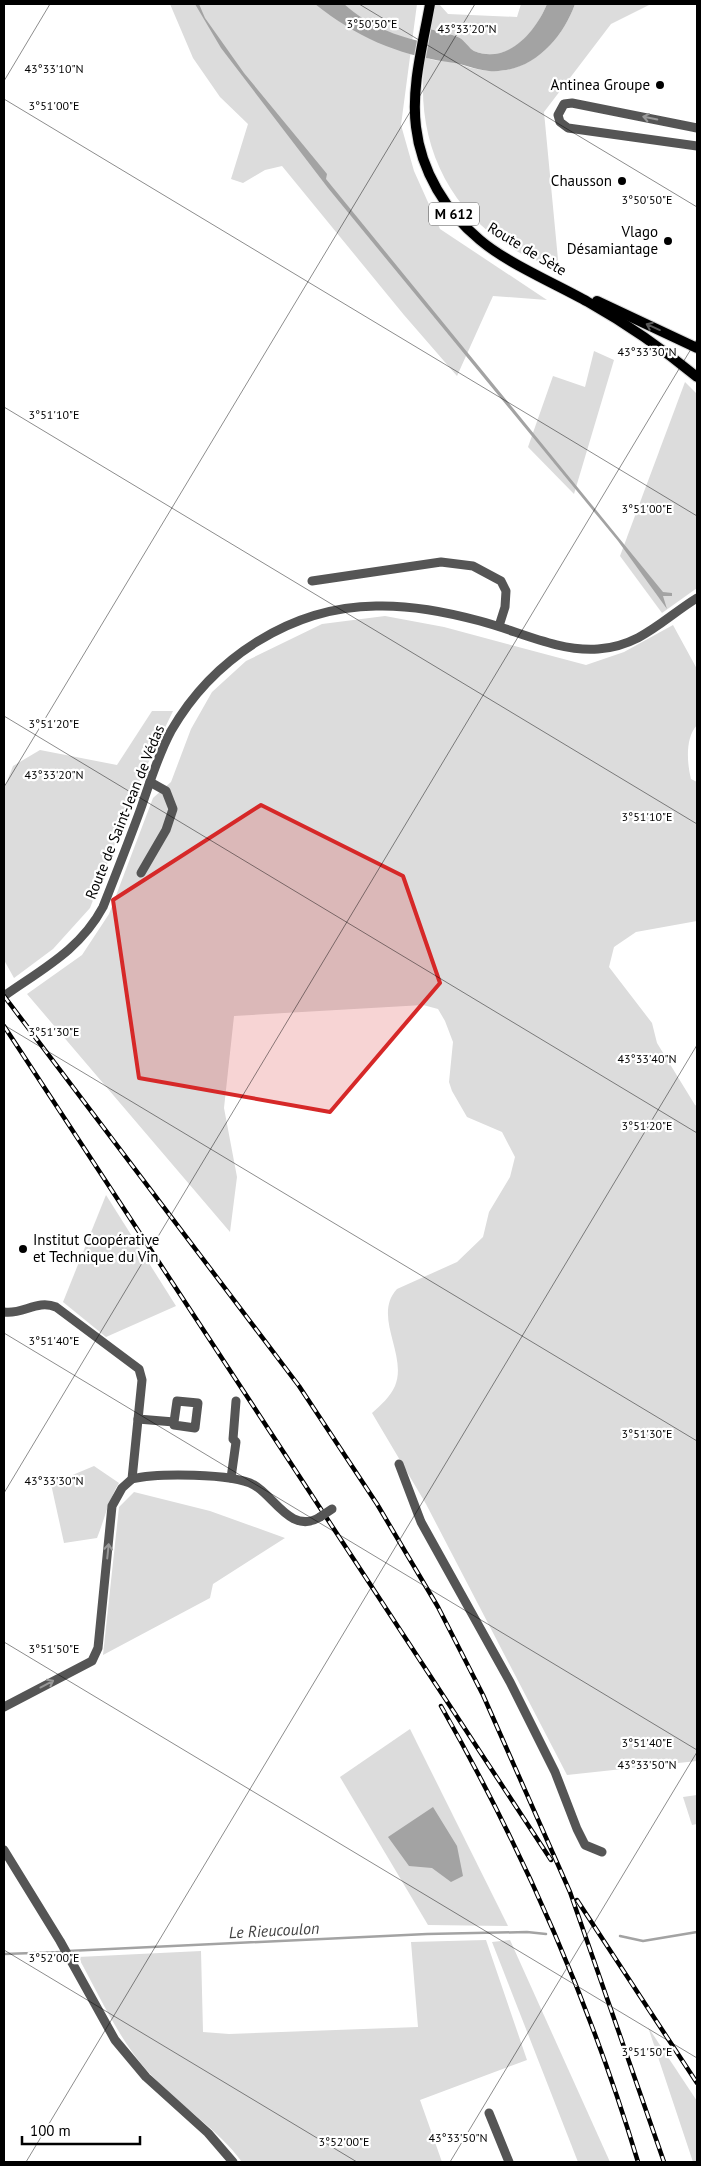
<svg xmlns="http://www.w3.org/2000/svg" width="701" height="2166" viewBox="0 0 701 2166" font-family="'PT Sans',sans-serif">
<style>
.green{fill:#dcdcdc}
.water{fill:#a3a3a3}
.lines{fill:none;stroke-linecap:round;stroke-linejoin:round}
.stream{stroke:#a3a3a3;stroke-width:2.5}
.major-casing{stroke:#dbdbdb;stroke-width:12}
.minor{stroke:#555;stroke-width:9}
.major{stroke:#000;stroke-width:10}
.rail-casing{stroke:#000;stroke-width:4.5}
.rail{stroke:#fff;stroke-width:2.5;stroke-dasharray:8;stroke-linecap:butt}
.minor-bridge{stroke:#555;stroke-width:9}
.oneway{stroke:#999}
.oneway2{stroke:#595959}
.marked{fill:#d62828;fill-opacity:0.2;stroke:#d62828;stroke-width:4;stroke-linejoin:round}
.ticks{fill:none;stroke:#000;stroke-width:1;stroke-opacity:0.45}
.poi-dot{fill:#000;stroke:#fff;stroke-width:2}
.labels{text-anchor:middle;stroke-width:4.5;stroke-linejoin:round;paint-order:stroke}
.shield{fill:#fff;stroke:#4c4c4c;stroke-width:1}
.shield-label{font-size:14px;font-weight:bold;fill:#000}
.poi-label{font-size:15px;fill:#000;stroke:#fff;text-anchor:end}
.street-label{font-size:15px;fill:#000;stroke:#fff}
.water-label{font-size:16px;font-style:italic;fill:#444;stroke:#fff}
.ticks-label{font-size:12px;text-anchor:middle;fill:#000;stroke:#fff;stroke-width:4.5;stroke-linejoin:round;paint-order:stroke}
</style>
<rect width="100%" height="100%" fill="#fff"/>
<g class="green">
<path d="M170 4H417L401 125 414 171 440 229 547 300 493 296 457 376 404 315 282 166 265 170 243 183 231 179 248 124 220 97 193 58Z"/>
<path d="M435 4H439L448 14 517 17 521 4H547C536 31 509 65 474 51 469 48 465 41 460 38 452 34 439 32 430 29Z"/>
<path d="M575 4H651L611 24 544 112 559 270C547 264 533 260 520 253 446 212 414 138 425 57 434 62 442 60 452 62 464 66 477 70 490 71 531 73 562 40 575 4Z"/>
<path d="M594 351 614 360 574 494 528 447 553 376 585 387Z"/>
<path d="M685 382 697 394V588L662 613 620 556Z"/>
<path d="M385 616 444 627 586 665 624 652 673 625 697 669V725C685 738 687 763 691 779L697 782V921L636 932 614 947 609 967 652 1023 657 1043 695 1105 697 1106V1761L567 1775 426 1504 372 1413C381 1405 390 1397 395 1386 408 1355 372 1316 397 1289L457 1262 483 1237 489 1212 510 1177 515 1157 502 1132 467 1117 452 1091 449 1082 453 1042 445 1021 438 1009 423 1005 234 1016 224 1108 237 1177 230 1232 27 994 82 955 109 914 153 798 171 782 191 729 212 692 246 661 322 624Z"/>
<path d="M152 711H173L138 784 90 908 53 949 14 978 4 960V789L13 766 40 750 117 765Z"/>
<path d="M106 1195 176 1306 106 1337 63 1302Z"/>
<path d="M94 1466 119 1483C108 1501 105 1518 97 1538L64 1543 51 1484Z"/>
<path d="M134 1492 210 1511 285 1538 213 1584 210 1598 103 1655 119 1507Z"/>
<path d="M410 1729 508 1926 428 1925 340 1777Z"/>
<path d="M697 1795V1824L692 1825 683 1797Z"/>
<path d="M486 1940 527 2060 420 2100 442 2162H242C218 2129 181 2107 153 2077 120 2043 101 1998 78 1957L201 1951 203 2032 229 2034 418 2027 411 1942Z"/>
<path d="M510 1940 610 2162H578L492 1942Z"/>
<path d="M648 2027 697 2101V2162H693Z"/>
</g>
<g class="water">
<path d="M195 4H199L205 18 244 73 323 169 327 174 326 179 663 592 672 593V596H663L667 609 618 541 328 188 221 48Z"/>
<path d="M315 4H344C369 26 395 36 428 43L430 29C439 32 452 34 460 38 465 41 469 48 474 51 508 65 536 31 547 4H575C562 40 531 74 489 71 475 70 462 63 448 62 395 54 357 37 315 4Z"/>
<path d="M433 1807 457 1846 463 1876 451 1882 432 1868 409 1866 388 1837Z"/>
</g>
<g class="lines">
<g class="stream">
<path d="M620 1936 643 1941 697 1932"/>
<path d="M68 1951 427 1934 527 1932 546 1934"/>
<path d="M4 1954 62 1952"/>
</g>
<defs>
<g id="major">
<path d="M430 4C423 44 411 87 416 127 421 171 446 212 480 240 507 263 556 284 588 302 627 324 663 349 697 377"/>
<path d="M597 301 697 348"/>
</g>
</defs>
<use href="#major" class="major-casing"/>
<g class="minor">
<path d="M697 128 572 103 564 104 558 115 560 122 568 128 697 146"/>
<path d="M312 581 441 562 473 566 501 581 506 591 505 607 499 626"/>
<path d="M141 873 166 830 173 809 166 791 150 782"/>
<path d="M4 996C42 969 80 950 103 907 116 874 129 841 141 808 150 782 158 755 171 731 213 658 291 607 376 606 411 605 447 612 480 621 518 631 559 652 598 649 641 646 663 619 697 598"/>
<path d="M4 1312C23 1315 37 1299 56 1307L139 1369 142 1380 132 1479 122 1488 112 1506 98 1648 92 1661 4 1707"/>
<path d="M138 1419 174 1422 177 1401 198 1403 195 1428 174 1425V1422"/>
<path d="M399 1464 421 1522 510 1682 555 1772 577 1829 585 1845 602 1852"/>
<path d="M231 1478 236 1442 233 1439 236 1401"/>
<path d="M132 1479C156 1473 233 1473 254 1485 274 1496 291 1535 320 1517"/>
<path d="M4 1850 60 1941 115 2040 146 2077 208 2133 233 2162"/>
<path d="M489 2113 509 2162"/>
</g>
<use href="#major" class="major"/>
<defs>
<g id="rail">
<path d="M4 996 299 1386 377 1504 438 1607 483 1695 570 1892 664 2162"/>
<path d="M4 1026 551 1860"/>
<path d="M441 1706C523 1850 590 2003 638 2162"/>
<path d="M577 1900 697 2083"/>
</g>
</defs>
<use href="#rail" class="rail-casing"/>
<use href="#rail" class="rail"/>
<path class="minor-bridge" d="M320 1517 332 1509"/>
</g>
<defs><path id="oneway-shaft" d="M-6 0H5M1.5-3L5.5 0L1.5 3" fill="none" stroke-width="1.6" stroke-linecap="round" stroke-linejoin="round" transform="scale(1.25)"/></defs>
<g class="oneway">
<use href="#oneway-shaft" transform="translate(650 118) rotate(-168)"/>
<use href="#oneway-shaft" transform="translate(108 1551) rotate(-84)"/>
<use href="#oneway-shaft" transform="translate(47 1684) rotate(-28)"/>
</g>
<use class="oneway2" href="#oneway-shaft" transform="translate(653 327) rotate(-156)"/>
<path class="marked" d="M261 805 403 876 440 983 330 1112 139 1078 113 900Z"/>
<path class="ticks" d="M359 4 697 207M4 81 50 4M4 99 697 516M4 407 697 824M4 716 697 1133M4 787 475 4M4 1025 697 1441M4 1333 697 1750M4 1493 697 339M4 1642 697 2058M4 1950 357 2162M26 2162 697 1045M450 2162 697 1752"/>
<g class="poi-dot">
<circle cx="660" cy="85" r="5"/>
<circle cx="622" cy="181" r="5"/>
<circle cx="668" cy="241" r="5"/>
<circle cx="23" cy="1249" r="5"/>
</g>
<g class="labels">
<rect class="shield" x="429" y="202.5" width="50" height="23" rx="4"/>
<g class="shield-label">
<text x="454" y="219">M 612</text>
</g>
<g class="poi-label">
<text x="650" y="90">Antinea Groupe</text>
<text x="612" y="186">Chausson</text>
<text x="658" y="237">Vlago<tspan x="658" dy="17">Désamiantage</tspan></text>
<text x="33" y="1245" text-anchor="start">Institut Coopérative<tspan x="33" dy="17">et Technique du Vin</tspan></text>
</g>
<g class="street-label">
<text transform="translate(527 249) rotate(31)" y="5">Route de Sète</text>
<text transform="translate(125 812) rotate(-68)" y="5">Route de Saint-Jean de Védas</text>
</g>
<g class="water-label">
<text transform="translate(274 1930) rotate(-3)" y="6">Le Rieucoulon</text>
</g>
</g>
<g class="ticks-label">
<text x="372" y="28">3°50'50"E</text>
<text x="467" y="33">43°33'20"N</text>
<text x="54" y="73">43°33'10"N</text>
<text x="54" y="110">3°51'00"E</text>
<text x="647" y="204">3°50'50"E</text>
<text x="647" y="356">43°33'30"N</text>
<text x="54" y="419">3°51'10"E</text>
<text x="647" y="513">3°51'00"E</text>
<text x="54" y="728">3°51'20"E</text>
<text x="54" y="779">43°33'20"N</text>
<text x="647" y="821">3°51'10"E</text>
<text x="54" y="1036">3°51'30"E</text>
<text x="647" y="1063">43°33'40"N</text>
<text x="647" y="1130">3°51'20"E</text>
<text x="54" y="1345">3°51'40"E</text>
<text x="647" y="1438">3°51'30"E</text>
<text x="54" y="1485">43°33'30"N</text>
<text x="54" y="1653">3°51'50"E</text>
<text x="647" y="1747">3°51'40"E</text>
<text x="647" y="1769">43°33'50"N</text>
<text x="54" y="1962">3°52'00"E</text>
<text x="647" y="2056">3°51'50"E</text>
<text x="458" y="2142">43°33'50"N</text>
<text x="344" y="2146">3°52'00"E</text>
</g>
<rect width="701" height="2166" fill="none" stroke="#000000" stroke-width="10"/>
<path d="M22 2136v8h118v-8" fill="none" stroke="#000000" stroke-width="2.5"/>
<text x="30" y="2136" font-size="15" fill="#000000" stroke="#ffffff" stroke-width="4" paint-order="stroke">100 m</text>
</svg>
